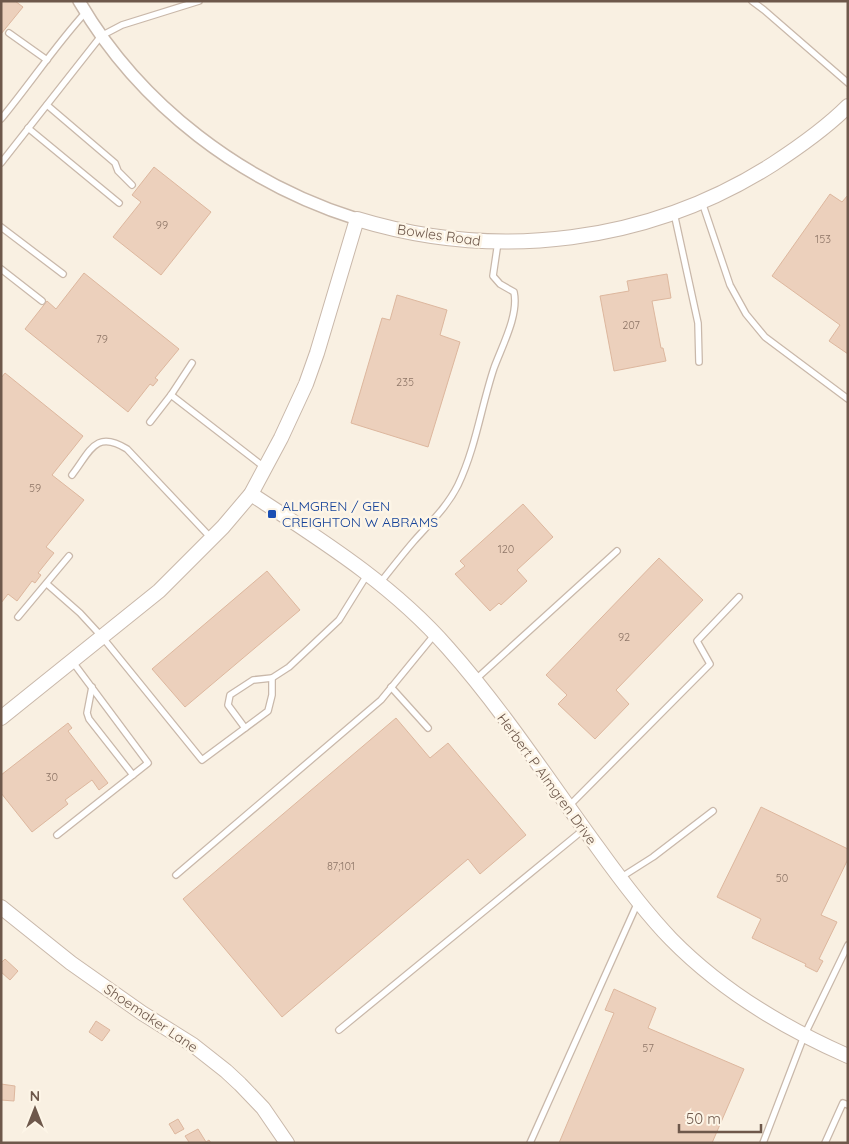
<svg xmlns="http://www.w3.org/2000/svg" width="849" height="1144" viewBox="0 0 849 1144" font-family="Quicksand,sans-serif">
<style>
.building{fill:#ecd0bc;stroke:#ddb79e}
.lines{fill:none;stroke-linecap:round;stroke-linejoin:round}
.service-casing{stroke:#c9b8aa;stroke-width:8}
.minor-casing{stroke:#c9b8aa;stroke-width:14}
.tertiary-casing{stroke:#c9b8aa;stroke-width:16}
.service{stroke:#fff;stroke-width:5.5}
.minor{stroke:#fff;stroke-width:11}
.tertiary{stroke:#fff;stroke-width:14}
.transit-dot{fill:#1a4fb4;stroke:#fdf5e7;stroke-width:2}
.labels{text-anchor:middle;stroke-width:5;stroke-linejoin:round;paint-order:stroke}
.number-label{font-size:11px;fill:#8e7667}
.street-label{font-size:14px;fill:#6e584b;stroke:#fdf5e7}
.transit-label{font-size:14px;fill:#164399;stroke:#fdf5e7;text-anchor:start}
</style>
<rect width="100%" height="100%" fill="#f9f0e2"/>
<g class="building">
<path d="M1 1H15L23 7 1 34Z"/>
<path d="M154 167 211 212 161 275 113 237 141 202 132 195Z"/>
<path d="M830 194 842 202 848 195V354L829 341 840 325 772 276Z"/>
<path d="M84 273 179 349 155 378 158 380 153 386 150 384 128 412 25 329 47 301 56 309Z"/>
<path d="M667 274 671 298 652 301 661 348H663L666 361 614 371 600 296 629 291 627 281Z"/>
<path d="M397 295 447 310 440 335 460 342 428 447 351 423 382 318 390 320Z"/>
<path d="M5 373 83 436 52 475 84 500 46 547 54 553 38 573 41 575 35 583 32 581 17 601 8 594 1 603V378Z"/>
<path d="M523 504 553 537 517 570 527 581 501 605 499 603 490 611 455 574 465 566 460 561Z"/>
<path d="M659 558 703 600 616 690 629 704 595 739 558 704 567 695 546 675Z"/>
<path d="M267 571 300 610 185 707 152 669Z"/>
<path d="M396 718 430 758 448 743 526 835 480 874 468 859 282 1017 183 899Z"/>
<path d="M68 723 72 728 68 731 108 783 99 790 92 780 65 800 68 804 32 832 1 793V775Z"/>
<path d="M761 807 848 849V859L821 915 837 922 819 959 823 961 817 972 805 966 806 964 752 938 761 919 717 897Z"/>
<path d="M5 959 18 971 10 980 1 972V963Z"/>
<path d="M614 989 656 1008 648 1028 744 1069 712 1143H559L614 1013 605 1010Z"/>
<path d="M96 1021 110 1030 102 1041 89 1032Z"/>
<path d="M1 1084 15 1086 14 1101 1 1100Z"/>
<path d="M178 1119 184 1129 175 1134 169 1124Z"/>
<path d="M198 1129 206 1142 209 1140 211 1143H187L189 1142 185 1136Z"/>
</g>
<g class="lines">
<defs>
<g id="service">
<path d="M752 1 764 10 848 83"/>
<path d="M9 33 47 60"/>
<path d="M47 105 115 163 118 171 132 185"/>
<path d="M1 119C30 84 55 46 85 13"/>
<path d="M28 128 119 203"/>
<path d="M1 163 101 36 122 25 199 1"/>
<path d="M702 202 730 285 746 314 765 337 848 399"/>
<path d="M674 213 698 323 699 362"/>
<path d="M1 227 63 274"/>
<path d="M1 269 42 301"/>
<path d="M171 395 264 467"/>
<path d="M150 422 171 395 192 363"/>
<path d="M72 475C90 452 95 429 127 449L212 539"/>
<path d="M380 583C391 569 402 555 414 541 430 523 447 507 458 485 476 447 481 407 494 368 502 346 519 315 514 292L500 284 493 276 498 242"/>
<path d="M47 584 80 613 103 638 202 760 268 711 272 695V678L289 667 339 620 367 575"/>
<path d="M18 617 69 556"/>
<path d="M475 680 617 551"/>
<path d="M92 687 87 713 89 719 133 775"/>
<path d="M391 687 428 728"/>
<path d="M245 728 228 705 230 695 253 680 272 678"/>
<path d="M568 807 710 664 697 641 739 597"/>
<path d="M57 835 148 763 72 661"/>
<path d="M176 875 381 700 435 634"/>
<path d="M620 878 653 857 713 811"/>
<path d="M339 1030 583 830"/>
<path d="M530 1143 638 902"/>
<path d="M763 1143 804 1036 848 945"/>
<path d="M825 1143 843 1103 848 1105"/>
</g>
<path id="minor" d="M79 1C140 106 243 183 357 219"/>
<g id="tertiary">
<path d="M251 494C321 540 392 584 448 648 503 710 549 781 598 848 621 880 644 911 671 939 722 991 782 1027 848 1056"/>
<path d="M1 718 159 591 223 527 251 494 281 438 306 384 317 353 357 219C498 262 649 243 773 164 799 147 825 129 848 106"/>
<path d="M1 907 71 963 142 1013 193 1045 226 1071 240 1084 263 1108 287 1143"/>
</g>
</defs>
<use href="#service" class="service-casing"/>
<use href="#minor" class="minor-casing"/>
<use href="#tertiary" class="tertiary-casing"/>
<use href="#service" class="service"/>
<use href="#minor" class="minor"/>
<use href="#tertiary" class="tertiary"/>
</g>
<rect class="transit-dot" x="267" y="509" width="10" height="10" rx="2.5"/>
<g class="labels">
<g class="number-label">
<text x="162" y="229">99</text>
<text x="823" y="243">153</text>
<text x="631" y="329">207</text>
<text x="102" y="343">79</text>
<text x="405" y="386">235</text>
<text x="35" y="492">59</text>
<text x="506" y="553">120</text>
<text x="624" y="641">92</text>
<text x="52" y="781">30</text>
<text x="341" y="870">87;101</text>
<text x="782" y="882">50</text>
<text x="648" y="1052">57</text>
</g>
<g class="street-label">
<text transform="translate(439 235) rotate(8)" y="5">Bowles Road</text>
<text transform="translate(547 779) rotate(54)" y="5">Herbert P Almgren Drive</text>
<text transform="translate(151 1018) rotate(34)" y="5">Shoemaker Lane</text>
</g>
<g class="transit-label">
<text x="282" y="511">ALMGREN / GEN<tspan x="282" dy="16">CREIGHTON W ABRAMS</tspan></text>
</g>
</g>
<rect width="849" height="1144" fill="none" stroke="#6e584b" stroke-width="5"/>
<g transform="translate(35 1109)" stroke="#fdf5e7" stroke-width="4" paint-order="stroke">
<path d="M0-4L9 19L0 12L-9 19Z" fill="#6e584b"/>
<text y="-8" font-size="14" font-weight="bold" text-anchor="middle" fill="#6e584b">N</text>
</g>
<path d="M679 1124v8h82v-8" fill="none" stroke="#6e584b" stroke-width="2.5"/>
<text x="686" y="1124" font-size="15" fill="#6e584b" stroke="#fdf5e7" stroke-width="4" paint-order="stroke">50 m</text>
</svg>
